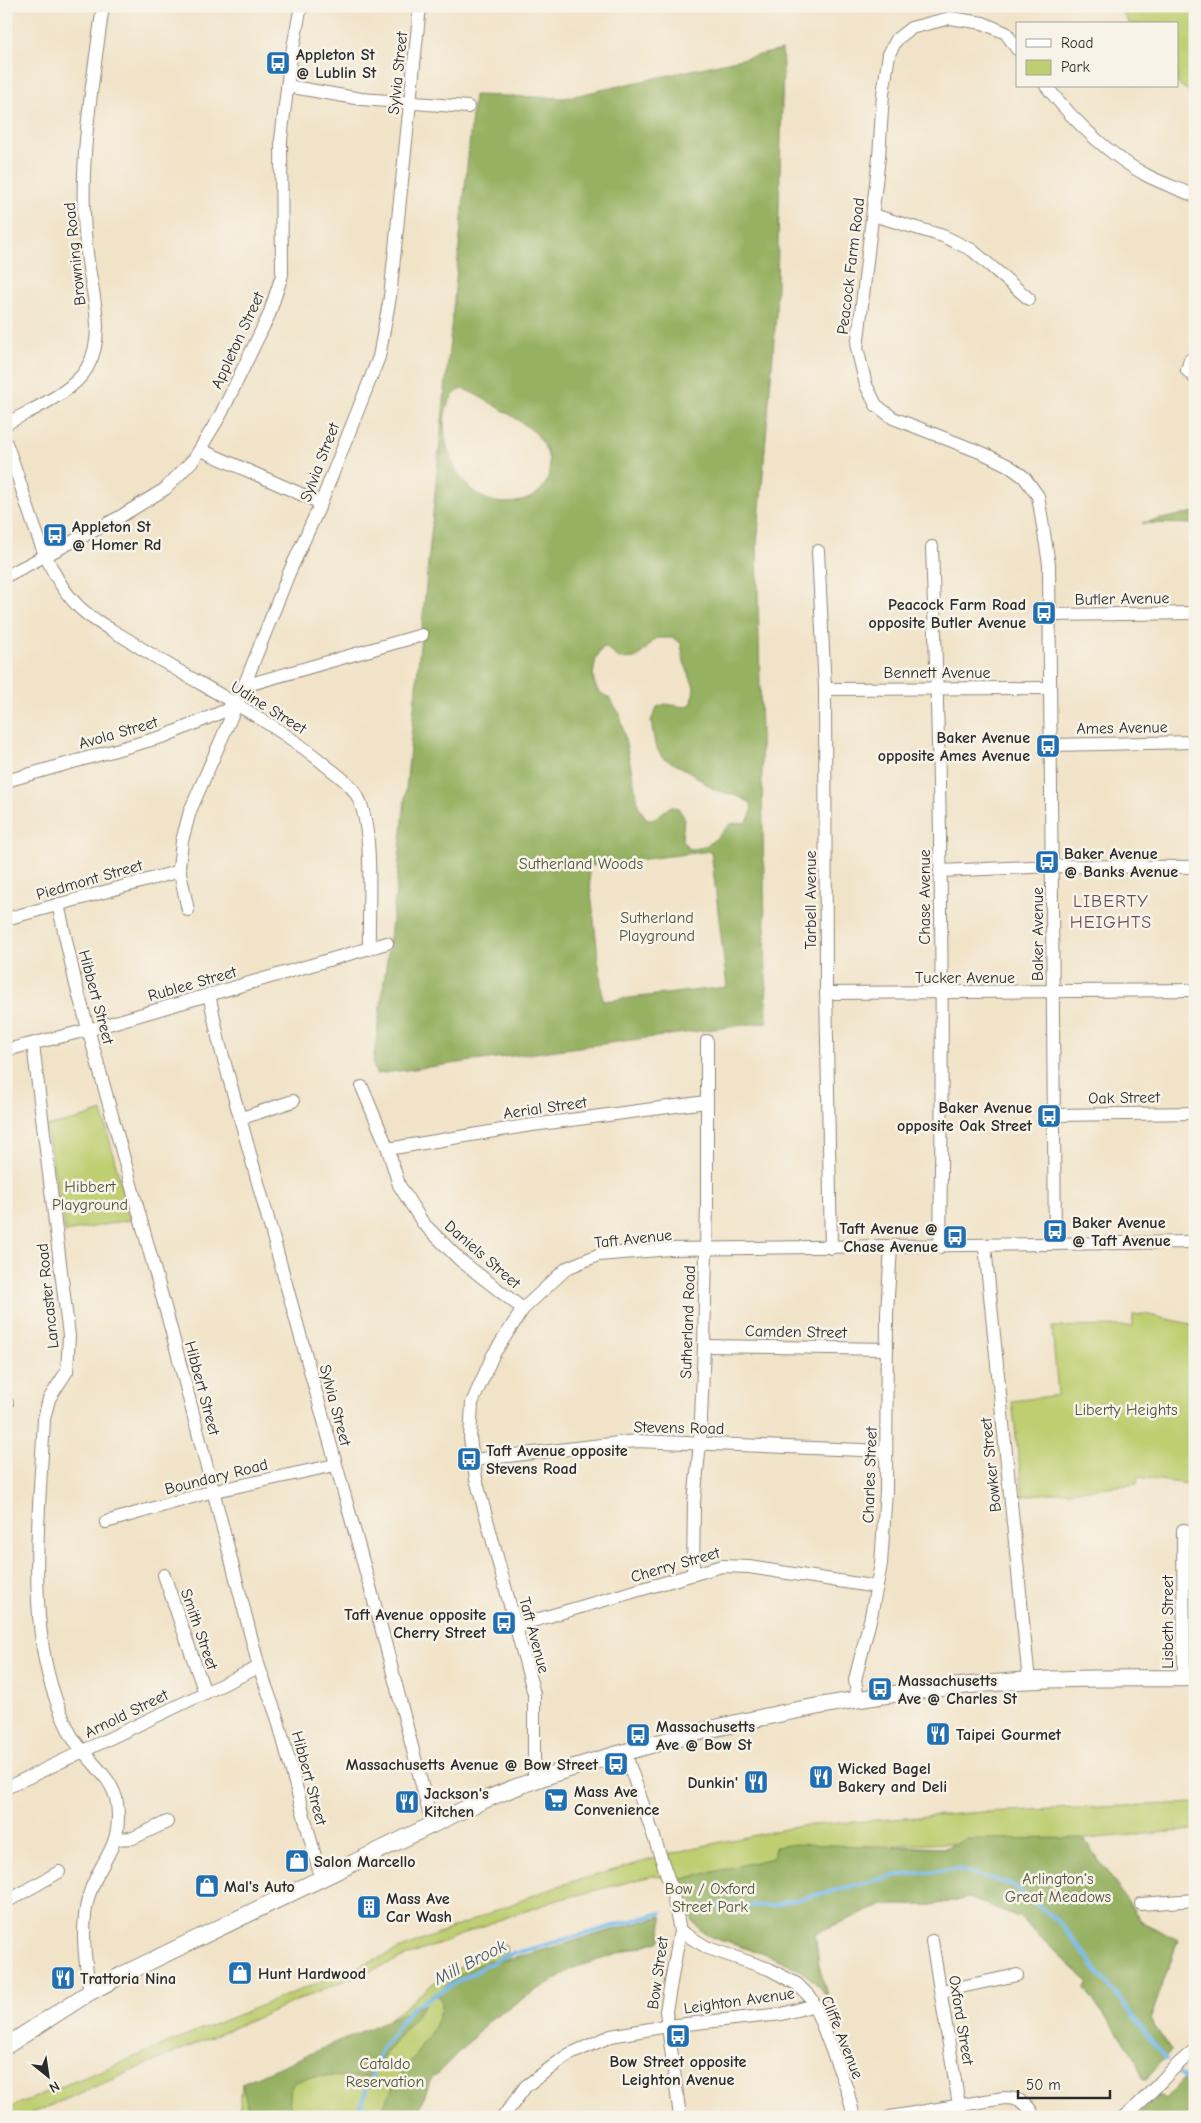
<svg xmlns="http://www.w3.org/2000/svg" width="1201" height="2123" viewBox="0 0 1201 2123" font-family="'Comic Neue',sans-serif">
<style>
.green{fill:#bece70;stroke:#747c4e;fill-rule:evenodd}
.forest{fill:#96b162;stroke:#606e46;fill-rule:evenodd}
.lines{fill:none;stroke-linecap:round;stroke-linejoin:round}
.stream{stroke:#79bbee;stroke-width:4}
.minor-casing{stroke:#8e877a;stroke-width:14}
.major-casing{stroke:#8e877a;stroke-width:18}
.minor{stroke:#fff;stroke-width:12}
.major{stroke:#fff;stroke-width:16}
.labels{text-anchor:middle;stroke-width:5;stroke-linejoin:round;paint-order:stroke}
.poi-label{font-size:16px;font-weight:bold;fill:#2b2b2b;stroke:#f7f3e8;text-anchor:start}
.street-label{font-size:16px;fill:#2b2b2b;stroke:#f7f3e8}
.park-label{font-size:16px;fill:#50543c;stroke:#f7f3e8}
.neighbourhood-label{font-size:18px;letter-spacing:1px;fill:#66515c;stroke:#f7f3e8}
.water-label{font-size:18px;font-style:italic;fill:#425666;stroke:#f7f3e8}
</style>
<rect width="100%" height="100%" fill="#f7f3e8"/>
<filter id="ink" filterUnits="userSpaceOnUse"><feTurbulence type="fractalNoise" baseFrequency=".02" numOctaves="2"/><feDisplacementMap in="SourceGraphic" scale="10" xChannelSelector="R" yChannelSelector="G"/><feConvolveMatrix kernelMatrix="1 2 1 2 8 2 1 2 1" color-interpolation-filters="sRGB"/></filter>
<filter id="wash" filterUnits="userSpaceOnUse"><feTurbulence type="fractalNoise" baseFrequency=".0096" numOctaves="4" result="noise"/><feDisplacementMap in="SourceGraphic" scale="20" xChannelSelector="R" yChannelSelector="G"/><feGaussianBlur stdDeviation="1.12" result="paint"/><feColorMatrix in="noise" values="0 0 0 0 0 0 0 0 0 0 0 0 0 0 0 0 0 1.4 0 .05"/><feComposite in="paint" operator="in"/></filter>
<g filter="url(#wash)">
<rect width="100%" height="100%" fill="#f1e3c8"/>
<g class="green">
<path d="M1120 6H1195V95L1177 83V24H1129Z"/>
<path d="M102 1111 130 1220 65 1232 46 1127 76 1120Z"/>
<path d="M1144 1314 1195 1325V1485L1138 1477 1137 1484 1023 1496 1012 1401 1058 1395 1052 1327 1133 1326V1315Z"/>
<path d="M1195 1803V1830L1084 1839 1142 1922 1178 1940 1150 2020 1171 2050 1144 2081 1134 2055 1085 1989 1088 1982 1019 1917 969 1898 931 1905H883L815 1933 819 1966 829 2003C808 1955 747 1954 704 1933 688 1921 684 1899 678 1880L680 1879 652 1876 561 1899 496 1921 329 1987 24 2117H6V2109L554 1887 692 1848 800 1826 983 1812ZM954 1843 945 1848 894 1846V1845Z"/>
<path d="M662 1916 661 1940 573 1968 493 2017 430 2081 417 2117H239L242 2083 386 2022 440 1978 505 1944 509 1960Z"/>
</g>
<g class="forest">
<path d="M782 50 783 66 776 317 757 545 767 1022 376 1074 373 1064 396 891 474 95 565 98ZM462 389C474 391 529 425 537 435 557 459 554 493 521 501 449 519 424 404 462 389ZM657 638H673L681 643 684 662 694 687 692 703 685 707 665 704 657 707 651 721 655 745 662 757 690 772 713 789 740 797 751 803 752 811 747 822 730 824C717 837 709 849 689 849L682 840 684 817 678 808 671 806 653 820 646 818 639 808 620 714 609 698 598 691 595 685 593 675 596 658 603 647 608 649 619 659 637 658ZM711 851 727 987 603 1001 588 866Z"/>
<path d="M1195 512V524L1142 523Z"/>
<path d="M1083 1838 1142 1922 1178 1940 1150 2020 1171 2050 1144 2081 1134 2055 1085 1989 1088 1982 1019 1917 969 1898 931 1905H883L815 1933 819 1966 829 2003C810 1960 752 1951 711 1937 689 1926 685 1902 678 1880L773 1858 775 1847 796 1844 945 1848 968 1839Z"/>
<path d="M662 1916 661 1940 573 1968 493 2017 430 2081 417 2117H379C384 2105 390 2093 396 2082 408 2063 449 2018 440 1996H433L461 1974 488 1960H508Z"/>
<path d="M425 2004 368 2076C341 2081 268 2061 295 2117H250L242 2083Z"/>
<path d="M1195 2066V2117H1134L1160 2095 1165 2099Z"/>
</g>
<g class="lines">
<g class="stream">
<path d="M694 1909 725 1905 771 1906 893 1876 956 1869 1013 1885 1062 1925 1166 2059"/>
<path d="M1180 2074 1195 2085"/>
<path d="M357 2117 381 2050 411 2008 502 1957 661 1913"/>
</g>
</g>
</g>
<g filter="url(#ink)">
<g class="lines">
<defs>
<g id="minor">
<path d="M1017 49 1006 33 983 23 950 18 911 28 897 39 889 54 883 94 879 157 857 348 866 385 876 405 893 418 985 454 1009 466 1024 477 1038 496 1049 564 1055 1244"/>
<path d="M287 86 361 99 468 107"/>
<path d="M1046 86C1074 121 1106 153 1146 175 1161 183 1179 189 1195 196"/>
<path d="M873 215 943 236 972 250 1029 299"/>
<path d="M1195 357 1190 360 1187 370 1195 378"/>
<path d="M6 424C30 410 73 393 87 368 105 337 94 300 89 268 75 180 91 93 103 6"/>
<path d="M6 443C26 493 39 566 77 605 92 621 115 631 133 643 196 684 267 716 324 764 337 775 354 785 360 802 374 837 368 909 369 949"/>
<path d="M201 450 321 503"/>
<path d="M932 547C941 780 944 1014 940 1247"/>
<path d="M818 551 825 689 826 989 831 1248"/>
<path d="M6 576 118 518 165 489 194 459 221 414 269 315 282 275 281 140 290 63 301 6"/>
<path d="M1050 615 1195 613"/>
<path d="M244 686 422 635"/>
<path d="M825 689 1050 688"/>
<path d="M1051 745 1195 742"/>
<path d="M6 781 165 736 236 706"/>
<path d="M940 871 1053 866 1195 867"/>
<path d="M58 904 76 985 171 1329 259 1667 277 1717 321 1878"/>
<path d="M188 910 179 868 182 841 190 811 236 706 289 573 321 503 379 357 390 297 420 6"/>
<path d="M6 919 180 871"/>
<path d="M826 993 1195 990"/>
<path d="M209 994 219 1042 380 1623 432 1824"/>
<path d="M33 1044 69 1336 67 1371 49 1399 44 1419C40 1505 26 1615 55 1697 59 1709 65 1723 71 1735 84 1758 113 1776 117 1803 123 1848 101 1857 89 1895 80 1925 85 1962 90 1992"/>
<path d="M6 1050 88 1030 387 943"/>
<path d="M362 1087 388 1149 399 1185 423 1223 460 1260 523 1309"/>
<path d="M1054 1115 1195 1113"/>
<path d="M242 1118 293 1101"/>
<path d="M388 1149 525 1126 706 1102"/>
<path d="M985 1246 1029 1681"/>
<path d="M704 1346 887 1349"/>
<path d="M6 1403H7"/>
<path d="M473 1460 636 1441 886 1451"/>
<path d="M106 1522 206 1493 335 1465"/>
<path d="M693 1573 694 1502 700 1443 704 1346 707 1204V1041"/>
<path d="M164 1575 205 1693"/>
<path d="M515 1626 722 1566 749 1567 877 1587"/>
<path d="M1184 1678 1183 1530 1195 1532"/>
<path d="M858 1700 855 1680 871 1616 881 1564 886 1491 887 1313 891 1247"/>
<path d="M625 1752 672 1890 680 1931 666 2011 680 2117"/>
<path d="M534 1779V1694L476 1479 470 1438 472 1403 493 1355 523 1309 567 1268 598 1255 670 1249 1195 1242"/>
<path d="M6 1788 259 1667"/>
<path d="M116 1839 133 1838 167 1822"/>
<path d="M6 1902 59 1872"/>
<path d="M1141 1904 1195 1900"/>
<path d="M680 1931 708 1948 769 1969 797 1984 812 1999 847 2089 854 2117"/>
<path d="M932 1941 959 2105"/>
<path d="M942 1991 1017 1975"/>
<path d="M503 2117 526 2086 568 2055 611 2036 667 2026 782 2014 815 2005"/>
<path d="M890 2117 1004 2098C1018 2098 1028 2102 1034 2117"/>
<path d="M1123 2117C1150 2098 1168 2069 1195 2050"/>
</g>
<path id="major" d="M6 2046 90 1992 124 1974 469 1807C527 1780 586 1763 647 1746 764 1713 885 1691 1006 1682 1069 1677 1132 1679 1195 1678"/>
</defs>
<use href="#minor" class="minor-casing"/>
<use href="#major" class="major-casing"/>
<use href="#minor" class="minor"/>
<use href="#major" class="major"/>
</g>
</g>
<defs>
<symbol id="bus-square" viewBox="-11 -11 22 22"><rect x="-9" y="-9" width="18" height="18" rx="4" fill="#1f6fb2" stroke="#f7f3e8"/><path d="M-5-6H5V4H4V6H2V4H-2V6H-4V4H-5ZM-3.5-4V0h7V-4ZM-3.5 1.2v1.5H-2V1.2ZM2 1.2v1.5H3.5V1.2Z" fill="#fff"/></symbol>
<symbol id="restaurant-square" viewBox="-11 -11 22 22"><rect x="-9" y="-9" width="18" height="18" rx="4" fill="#1f6fb2" stroke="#f7f3e8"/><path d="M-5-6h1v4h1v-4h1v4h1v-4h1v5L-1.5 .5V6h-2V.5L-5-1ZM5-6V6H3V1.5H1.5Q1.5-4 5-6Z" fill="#fff"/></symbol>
<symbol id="supermarket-square" viewBox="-11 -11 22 22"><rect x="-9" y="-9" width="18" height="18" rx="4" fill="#1f6fb2" stroke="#f7f3e8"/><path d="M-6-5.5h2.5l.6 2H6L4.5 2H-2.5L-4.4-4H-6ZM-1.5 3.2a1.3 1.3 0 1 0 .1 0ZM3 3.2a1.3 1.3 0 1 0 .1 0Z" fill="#fff"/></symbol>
<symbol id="shop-square" viewBox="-11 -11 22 22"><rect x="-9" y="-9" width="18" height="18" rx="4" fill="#1f6fb2" stroke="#f7f3e8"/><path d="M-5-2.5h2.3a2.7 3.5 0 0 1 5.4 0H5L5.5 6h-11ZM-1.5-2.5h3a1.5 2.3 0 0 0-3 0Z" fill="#fff"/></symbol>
<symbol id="building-square" viewBox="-11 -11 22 22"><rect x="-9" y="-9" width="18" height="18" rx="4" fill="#1f6fb2" stroke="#f7f3e8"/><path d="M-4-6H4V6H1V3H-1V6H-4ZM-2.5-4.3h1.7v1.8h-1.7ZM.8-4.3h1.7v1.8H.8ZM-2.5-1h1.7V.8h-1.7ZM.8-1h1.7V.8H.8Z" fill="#fff"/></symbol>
</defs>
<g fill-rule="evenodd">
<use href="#bus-square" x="264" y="49" width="28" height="28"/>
<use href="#bus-square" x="41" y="521" width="28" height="28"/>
<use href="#bus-square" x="1030" y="599" width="28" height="28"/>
<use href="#bus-square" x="1034" y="732" width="28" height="28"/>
<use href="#bus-square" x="1033" y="848" width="28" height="28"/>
<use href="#bus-square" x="1035" y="1102" width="28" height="28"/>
<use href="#bus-square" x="1041" y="1217" width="28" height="28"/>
<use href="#bus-square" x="941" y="1223" width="28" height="28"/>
<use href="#bus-square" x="455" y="1445" width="28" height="28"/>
<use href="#bus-square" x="490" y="1609" width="28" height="28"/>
<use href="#bus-square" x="866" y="1675" width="28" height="28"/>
<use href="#restaurant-square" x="924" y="1720" width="28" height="28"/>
<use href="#bus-square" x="624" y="1721" width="28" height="28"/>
<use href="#bus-square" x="602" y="1750" width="28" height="28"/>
<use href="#restaurant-square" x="807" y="1763" width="28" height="28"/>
<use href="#restaurant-square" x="742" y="1768" width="28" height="28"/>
<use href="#supermarket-square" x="542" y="1786" width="28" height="28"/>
<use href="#restaurant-square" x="393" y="1788" width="28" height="28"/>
<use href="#shop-square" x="283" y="1847" width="28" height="28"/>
<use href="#shop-square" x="193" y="1872" width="28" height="28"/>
<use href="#building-square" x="355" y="1893" width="28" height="28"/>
<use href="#shop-square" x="226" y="1959" width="28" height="28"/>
<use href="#restaurant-square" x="49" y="1964" width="28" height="28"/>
<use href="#bus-square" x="664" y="2022" width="28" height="28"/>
</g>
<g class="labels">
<g class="poi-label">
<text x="296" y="60">Appleton St<tspan x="296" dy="18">@ Lublin St</tspan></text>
<text x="72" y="532">Appleton St<tspan x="72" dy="18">@ Homer Rd</tspan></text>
<text x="1026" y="610" text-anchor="end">Peacock Farm Road<tspan x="1026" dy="18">opposite Butler Avenue</tspan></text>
<text x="1030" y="743" text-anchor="end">Baker Avenue<tspan x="1030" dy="18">opposite Ames Avenue</tspan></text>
<text x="1064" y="859">Baker Avenue<tspan x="1064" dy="18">@ Banks Avenue</tspan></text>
<text x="1032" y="1113" text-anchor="end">Baker Avenue<tspan x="1032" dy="18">opposite Oak Street</tspan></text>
<text x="1072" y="1228">Baker Avenue<tspan x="1072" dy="18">@ Taft Avenue</tspan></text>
<text x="938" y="1234" text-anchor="end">Taft Avenue @<tspan x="938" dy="18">Chase Avenue</tspan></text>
<text x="486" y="1456">Taft Avenue opposite<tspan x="486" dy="18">Stevens Road</tspan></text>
<text x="486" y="1620" text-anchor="end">Taft Avenue opposite<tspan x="486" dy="18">Cherry Street</tspan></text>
<text x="898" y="1686">Massachusetts<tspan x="898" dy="18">Ave @ Charles St</tspan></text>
<text x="656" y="1732">Massachusetts<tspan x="656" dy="18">Ave @ Bow St</tspan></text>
<text x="956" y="1740">Taipei Gourmet</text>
<text x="598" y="1770" text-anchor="end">Massachusetts Avenue @ Bow Street</text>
<text x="838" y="1774">Wicked Bagel<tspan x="838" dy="18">Bakery and Deli</tspan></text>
<text x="738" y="1788" text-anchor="end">Dunkin'</text>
<text x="574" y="1797">Mass Ave<tspan x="574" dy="18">Convenience</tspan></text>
<text x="424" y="1799">Jackson's<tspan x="424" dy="18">Kitchen</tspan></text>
<text x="314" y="1867">Salon Marcello</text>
<text x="224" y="1892">Mal's Auto</text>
<text x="386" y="1904">Mass Ave<tspan x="386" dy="18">Car Wash</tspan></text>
<text x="258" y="1979">Hunt Hardwood</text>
<text x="80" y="1984">Trattoria Nina</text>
<text x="678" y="2067" text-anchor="middle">Bow Street opposite<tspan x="678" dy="18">Leighton Avenue</tspan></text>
</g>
<g class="street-label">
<text transform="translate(397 73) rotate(-84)" y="6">Sylvia Street</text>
<text transform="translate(74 254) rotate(-96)" y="6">Browning Road</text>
<text transform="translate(850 266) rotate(-83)" y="6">Peacock Farm Road</text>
<text transform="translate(237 340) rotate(-65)" y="6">Appleton Street</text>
<text transform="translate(319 462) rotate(-69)" y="6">Sylvia Street</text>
<text transform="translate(1122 598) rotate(-1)" y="6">Butler Avenue</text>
<text x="937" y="678">Bennett Avenue</text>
<text transform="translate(269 707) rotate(32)" y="6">Udine Street</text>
<text transform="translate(1122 727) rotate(-1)" y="6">Ames Avenue</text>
<text transform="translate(118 732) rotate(-16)" y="6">Avola Street</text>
<text transform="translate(89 879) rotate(-16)" y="6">Piedmont Street</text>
<text transform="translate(924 897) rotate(-90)" y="6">Chase Avenue</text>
<text transform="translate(810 900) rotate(-90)" y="6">Tarbell Avenue</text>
<text transform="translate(1037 934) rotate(-90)" y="6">Baker Avenue</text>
<text x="965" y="983">Tucker Avenue</text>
<text transform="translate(192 983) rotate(-16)" y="6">Rublee Street</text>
<text transform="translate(97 997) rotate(75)" y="6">Hibbert Street</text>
<text transform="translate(1124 1097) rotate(-1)" y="6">Oak Street</text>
<text transform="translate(545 1107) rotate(-8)" y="6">Aerial Street</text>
<text transform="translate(633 1238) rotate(-6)" y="6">Taft Avenue</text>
<text transform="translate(483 1254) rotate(41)" y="6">Daniels Street</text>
<text transform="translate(47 1296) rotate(-96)" y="6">Lancaster Road</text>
<text transform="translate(687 1322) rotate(-88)" y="6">Sutherland Road</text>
<text transform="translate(796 1331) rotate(1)" y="6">Camden Street</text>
<text transform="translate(203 1388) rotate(75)" y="6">Hibbert Street</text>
<text transform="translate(336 1405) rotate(75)" y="6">Sylvia Street</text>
<text transform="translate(679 1427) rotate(1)" y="6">Stevens Road</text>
<text transform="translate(990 1465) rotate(-96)" y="6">Bowker Street</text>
<text transform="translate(869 1475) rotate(-88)" y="6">Charles Street</text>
<text transform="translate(216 1476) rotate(-14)" y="6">Boundary Road</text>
<text transform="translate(675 1564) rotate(-16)" y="6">Cherry Street</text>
<text transform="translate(1167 1622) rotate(-90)" y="6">Lisbeth Street</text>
<text transform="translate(200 1629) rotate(71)" y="6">Smith Street</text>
<text transform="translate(535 1635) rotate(75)" y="6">Taft Avenue</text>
<text transform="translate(126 1713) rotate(-26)" y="6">Arnold Street</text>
<text transform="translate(310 1778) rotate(75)" y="6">Hibbert Street</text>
<text transform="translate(657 1973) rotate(-82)" y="6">Bow Street</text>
<text transform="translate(739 2000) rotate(-8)" y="6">Leighton Avenue</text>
<text transform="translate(962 2020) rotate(81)" y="6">Oxford Street</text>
<text transform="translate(843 2037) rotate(68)" y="6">Cliffe Avenue</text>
</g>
<g class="park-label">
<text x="581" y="869">Sutherland Woods</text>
<text x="657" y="923">Sutherland<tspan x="657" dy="18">Playground</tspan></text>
<text x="90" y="1192">Hibbert<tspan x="90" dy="18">Playground</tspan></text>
<text x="1126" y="1415">Liberty Heights</text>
<text x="1058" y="1884">Arlington's<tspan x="1058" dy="18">Great Meadows</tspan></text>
<text x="710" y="1894">Bow / Oxford<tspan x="710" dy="18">Street Park</tspan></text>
<text x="385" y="2069">Cataldo<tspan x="385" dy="18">Reservation</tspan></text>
</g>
<g class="neighbourhood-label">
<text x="1111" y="907">LIBERTY<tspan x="1111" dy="21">HEIGHTS</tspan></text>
</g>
<g class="water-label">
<text transform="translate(470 1962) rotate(-27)" y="6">Mill Brook</text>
</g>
</g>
<rect width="1201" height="2123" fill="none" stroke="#f7f3e8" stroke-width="25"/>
<rect x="1016" y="22" width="162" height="65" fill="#f7f3e8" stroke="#a5a39c"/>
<rect x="1026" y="39" width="25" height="8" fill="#ffffff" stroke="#a5a39c"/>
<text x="1061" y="48" font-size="15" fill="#2b2b2b">Road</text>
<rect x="1026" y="60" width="25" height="15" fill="#bece70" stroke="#a5a39c"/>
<text x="1061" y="72" font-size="15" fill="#2b2b2b">Park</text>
<g transform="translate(48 2076) rotate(150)" stroke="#f7f3e8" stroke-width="4" paint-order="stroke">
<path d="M0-4L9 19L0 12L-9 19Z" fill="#2b2b2b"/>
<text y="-8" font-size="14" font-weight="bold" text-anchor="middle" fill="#2b2b2b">N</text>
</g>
<path d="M1018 2090v8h92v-8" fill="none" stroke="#2b2b2b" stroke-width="2.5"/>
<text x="1026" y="2090" font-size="15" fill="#2b2b2b" stroke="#f7f3e8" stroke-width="4" paint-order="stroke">50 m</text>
</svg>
